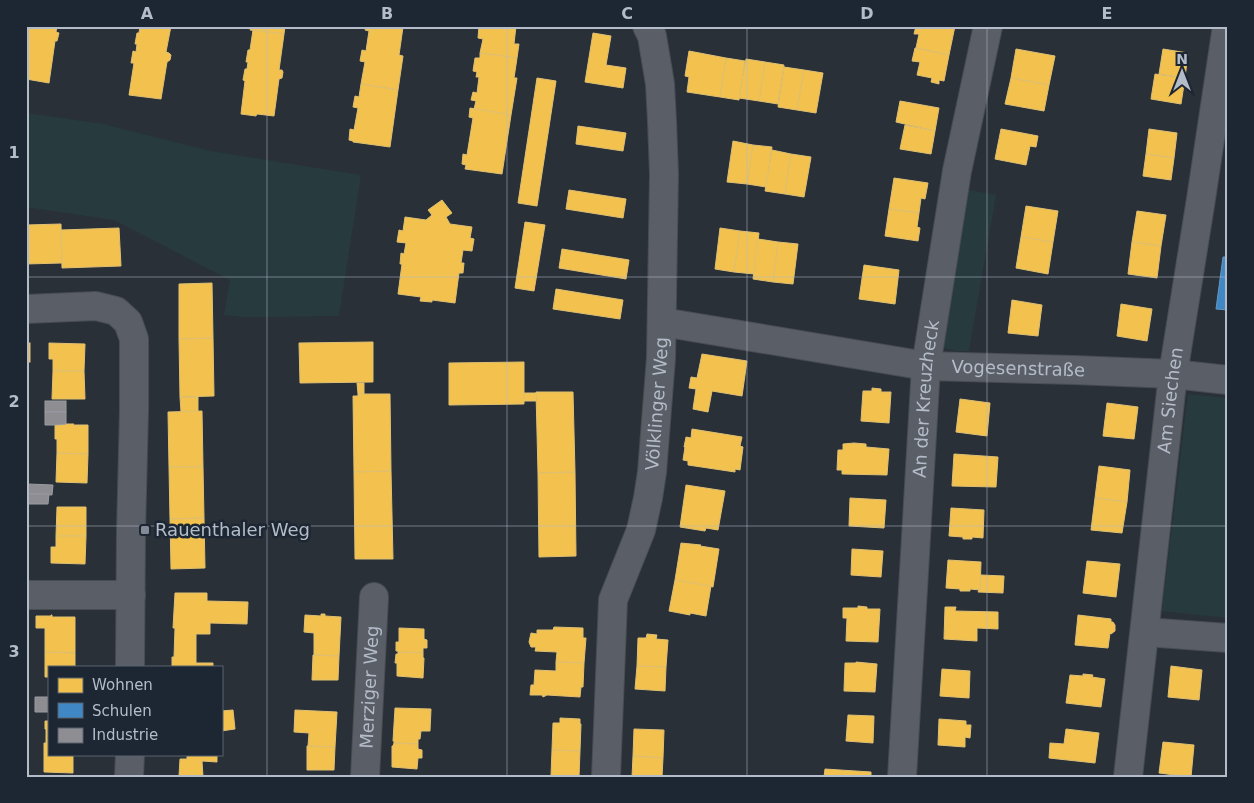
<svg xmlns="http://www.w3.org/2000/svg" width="1254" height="803" viewBox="0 0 1254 803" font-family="'DejaVu Sans',sans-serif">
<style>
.green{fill:#273a3e}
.homes{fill:#f2c14e;stroke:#dfc073}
.schools{fill:#3f88c5;stroke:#6298c6}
.industry{fill:#8d8d92;stroke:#999ba2}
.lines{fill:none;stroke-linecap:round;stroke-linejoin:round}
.minor-casing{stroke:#484c53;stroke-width:30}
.minor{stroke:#5a5e66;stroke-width:28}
.grid{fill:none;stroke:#b4bcc9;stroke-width:1;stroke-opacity:0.55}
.poi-dot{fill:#848b96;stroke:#1d2633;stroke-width:2}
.labels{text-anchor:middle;stroke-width:5;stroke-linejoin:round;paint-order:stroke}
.street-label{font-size:18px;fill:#b4bcc9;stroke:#1d2633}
.poi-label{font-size:18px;fill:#b4bcc9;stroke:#1d2633;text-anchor:start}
.neatline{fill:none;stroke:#b4bcc9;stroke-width:2}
.grid-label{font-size:16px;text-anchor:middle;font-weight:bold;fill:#b4bcc9}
</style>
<rect width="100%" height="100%" fill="#2a3038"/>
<g class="green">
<path d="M26 113 103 124 210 151 361 175 339 316 245 317 224 315 230 280 114 220 26 207Z"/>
<path d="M957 188 996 195 969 351H957L933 346Z"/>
<path d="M1188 394 1228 398V618L1162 611Z"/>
</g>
<g class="homes">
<path d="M26 26H57L56 32 59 33 57 41H55L49 83 26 79Z"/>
<path d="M140 26H171L166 52 169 53 171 55 170 60 167 62 161 99 129 95 134 63H131L133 51 136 52 137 44H135L137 33H139Z"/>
<path d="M251 26H285L284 34 250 30Z"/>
<path d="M366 26 403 27 399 55 403 56 398 90 361 84 365 62 360 61 362 50 366 51 369 31 365 30Z"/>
<path d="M479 26H516L514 44H519L517 58 480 53 483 39 478 38Z"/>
<path d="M916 26H955L949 55 916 48 919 34H914Z"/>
<path d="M253 30 284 34 279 70H282L283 72 282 78 279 79 274 116 257 114 256 116 241 114 245 81 243 80 245 69H247L248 62H246L248 50H250Z"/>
<path d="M593 33 611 36 606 65 626 68 623 88 585 82Z"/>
<path d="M915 48 949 55 944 81 939 80V84L931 82 932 78 917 75 920 62 912 61Z"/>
<path d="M1016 49 1055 56 1049 85 1011 78Z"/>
<path d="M1163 49 1188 53 1185 78 1159 74Z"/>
<path d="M689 51 726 58 720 97 687 92 689 77 685 76Z"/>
<path d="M480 53 517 58 514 78H517L511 115 474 109 476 101 471 100 473 92 477 93 479 77H476L477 72 473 71 475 58H480Z"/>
<path d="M726 58 745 61 739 100 720 97Z"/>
<path d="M746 59 765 62 759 101 739 98Z"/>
<path d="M765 62 784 65 778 104 759 101Z"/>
<path d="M784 67 804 70 797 110 778 107Z"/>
<path d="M804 70 823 73 816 113 797 110Z"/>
<path d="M1155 74 1185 78 1181 104 1151 99Z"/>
<path d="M537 78 556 81 537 206 518 203Z"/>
<path d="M1011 78 1049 85 1044 111 1005 104Z"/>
<path d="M361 84 398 90 390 147 353 142V141L349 140 350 129 354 130 358 108 353 107 355 96 359 97Z"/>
<path d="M900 101 939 108 935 131 896 122Z"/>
<path d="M470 108 511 115 502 174 465 169 466 165 462 164 463 154 467 155 473 118 469 117Z"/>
<path d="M905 125 935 131 931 154 900 149Z"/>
<path d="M578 126 626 133 623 151 576 144Z"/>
<path d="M1001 129 1038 136 1036 147 1030 146 1026 165 995 159Z"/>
<path d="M1149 129 1177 133 1174 158 1146 154Z"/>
<path d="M733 141 753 145 747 184 727 182Z"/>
<path d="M753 145 772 147 766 187 747 184Z"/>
<path d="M772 150 791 154 785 194 765 191Z"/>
<path d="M791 154 811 157 804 197 785 194Z"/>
<path d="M1146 154 1174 158 1171 180 1143 176Z"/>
<path d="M894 178 928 183 925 199 921 198 919 213 889 209Z"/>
<path d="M569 190 626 199 623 218 566 209Z"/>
<path d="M442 200 452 213 446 217 450 224 472 227 470 238 474 239 472 251 463 250 461 263H464L463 273H459L455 303 432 300V302L420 301 421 297 398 294 402 264H400L401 253 404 254 406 243 397 242 399 230 403 231 405 217 426 220 432 215 428 210Z"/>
<path d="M1026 206 1058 211 1053 242 1021 237Z"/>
<path d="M889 209 919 213 917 227 920 228 918 241 885 236Z"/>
<path d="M1137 211 1166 215 1161 246 1132 242Z"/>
<path d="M525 222 545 225 534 291 515 288Z"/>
<path d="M61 224 62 263 26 264V225Z"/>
<path d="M119 228 121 266 62 268 61 230Z"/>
<path d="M720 228 740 231 734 272 715 269Z"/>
<path d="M740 231 759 233 754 274 734 272Z"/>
<path d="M1021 237 1053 242 1048 274 1016 268Z"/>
<path d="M758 239 778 242 773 282 753 279Z"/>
<path d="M778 242 798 244 793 284 773 282Z"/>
<path d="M1132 242 1161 246 1157 278 1128 274Z"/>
<path d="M562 249 629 260 626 279 559 268Z"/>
<path d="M864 265 899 270 895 304 859 299Z"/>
<path d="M212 283 213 338 179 339V284Z"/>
<path d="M556 289 623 300 620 319 553 309Z"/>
<path d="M1012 300 1042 305 1038 336 1008 333Z"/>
<path d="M1121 304 1152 309 1147 341 1117 336Z"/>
<path d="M213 338 214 396 180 397 179 339Z"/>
<path d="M373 342V382L300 383 299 343Z"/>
<rect x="26" y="343" width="4" height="19"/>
<path d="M49 343 85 344 84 371H53V359H49Z"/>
<path d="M702 354 747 361 742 396 712 391 708 412 693 409 696 389 689 388 691 377 697 378Z"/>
<path d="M524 362V404L449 405V363Z"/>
<path d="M53 371H84L85 399H52Z"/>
<path d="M357 383H364V394H358Z"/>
<path d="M872 388 881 389V392H891L889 423 861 421 863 391H872Z"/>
<path d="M536 392H573L575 472 538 473Z"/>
<rect x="524" y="393" width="12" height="8"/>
<path d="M358 394H390L391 471 354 472 353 396H358Z"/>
<path d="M180 397H198V412H181Z"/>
<path d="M960 399 990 403 987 436 956 432Z"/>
<path d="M1107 403 1138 407 1134 439 1103 436Z"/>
<path d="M202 411 203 467H169L168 412Z"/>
<path d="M55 424H74L73 425H88V454L57 453V439H55Z"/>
<path d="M692 429 742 437 740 446 743 447 740 470 735 469V472L688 465V461L683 460 685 447H684L686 437 691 438Z"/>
<path d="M854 443 866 444V447L889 449 887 475 842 474V470H837L838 450H843V444Z"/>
<path d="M57 453 88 454 87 483 56 482Z"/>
<path d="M954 454 998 457 996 487 952 486Z"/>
<path d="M1099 466 1130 470 1127 502 1095 498Z"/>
<path d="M169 467H203L204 518 170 519Z"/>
<path d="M391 471 393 559H355L354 472Z"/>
<path d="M575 472 576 556 539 557 538 473Z"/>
<path d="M686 485 725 491 718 530 706 528 705 531 680 527Z"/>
<path d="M850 498 886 500 884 528 849 526Z"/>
<path d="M1095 498 1127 502 1122 533 1091 530Z"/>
<path d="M57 507H86V536H56Z"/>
<path d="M951 508 984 510 983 538 972 537V539H963V537L949 536Z"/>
<path d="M204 518 205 568 171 569 170 519Z"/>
<path d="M56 536H86L85 564 51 563V547H56Z"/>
<path d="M681 543 701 545 700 546 719 549 713 587 675 580Z"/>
<path d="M852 549 883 551 881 577 851 575Z"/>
<path d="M948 560 981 562 980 590 970 589V591H960V589L946 588Z"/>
<path d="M1087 561 1120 564 1116 597 1083 593Z"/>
<path d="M981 575 1004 576 1003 593 978 592 979 590H980Z"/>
<path d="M675 580 711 586 706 616 690 613V615L669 611Z"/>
<path d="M175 593H207V601L248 602 247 624 210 623V634H196V663H213V667H172V657H174L175 628H173Z"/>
<path d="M858 606 867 607V609H880L878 642 846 641 847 618H843V608H858Z"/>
<path d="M945 607H956L955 611 998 612V629L977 628V641L944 639Z"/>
<path d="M321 614H325V616L341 617 339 656 314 655V633L304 632 305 615 321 616Z"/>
<path d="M51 615H52V617H75V653L45 652V628H36V616H51Z"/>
<path d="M1078 615 1111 619V622H1113L1115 625V631L1111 634 1110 633 1108 648 1075 645Z"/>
<path d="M554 627 583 628V638H586L584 663 556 662 557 652 535 651 536 647H531L529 642 531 633 537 634V630H553Z"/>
<path d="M399 628 424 629V639L427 640V648H423V653L398 652V651H396V642H399Z"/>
<path d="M647 634 657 635 656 639 668 640 666 667 637 666 638 638H646Z"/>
<path d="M45 652 75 653V667H49V677H45Z"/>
<path d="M398 652 423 653V658H424L423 678 397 676V663H395L396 654H398Z"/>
<path d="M313 655 339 656 338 680H312Z"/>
<path d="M556 662 584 663 583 687H581L580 697 547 695 543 697 542 695H530L531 685H534L535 670 556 671Z"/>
<path d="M856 662 877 664 875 692 844 691 845 663H856Z"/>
<path d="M637 666 666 667 665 691 635 689Z"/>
<path d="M1171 666 1202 670 1199 700 1168 697Z"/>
<path d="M942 669 970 671 969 698 940 696Z"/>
<path d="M1083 674 1093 675 1092 677 1105 679 1101 707 1066 703 1070 675 1083 676Z"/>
<path d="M395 708 431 709 430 731H421L420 739H418V744L394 743V741H393Z"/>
<path d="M233 710 235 729 221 731V711Z"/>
<path d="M295 710 337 712 335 747 308 746 309 733 294 732Z"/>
<path d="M848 715 874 716 873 743 846 741Z"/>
<path d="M560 718 580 719V724H581L580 751 552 750 553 723H560Z"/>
<path d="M939 719 966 721V725H971L970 738 965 737V747L938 745Z"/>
<path d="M45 721H49V743H46V729H45Z"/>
<path d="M634 729 664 730 663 758 633 756Z"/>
<path d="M1066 729 1099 733 1095 763 1049 758 1050 743 1064 744Z"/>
<path d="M1163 742 1194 745 1191 777 1159 773Z"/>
<path d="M44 743H49V754H73V773L44 772Z"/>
<path d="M394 743 418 744V749L422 750V758H418L417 769 392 767V746H393Z"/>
<path d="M307 746 335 747 334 770H307Z"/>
<path d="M552 750 580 751 579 777 551 776Z"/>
<path d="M187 754H217V762L202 761 203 777 179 776 180 759H187Z"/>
<path d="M633 756 663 758 662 777H632Z"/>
<path d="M825 769 871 772V777H824Z"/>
</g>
<path class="schools" d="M1223 257H1228V310L1216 309Z"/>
<g class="industry">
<rect x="45" y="401" width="21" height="11"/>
<path d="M45 412H66V424L55 425H45Z"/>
<path d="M28 484 53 485 52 495 28 494Z"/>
<path d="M26 494H49L48 504H26Z"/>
<path d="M35 697H49L48 712H35Z"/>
</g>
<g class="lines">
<defs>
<g id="minor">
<path d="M26 309 96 306 116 311 128 322 134 339V410L131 532 130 667"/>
<path id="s1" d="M662 322 926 366 1074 370 1173 374 1228 380"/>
<path d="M26 595H131"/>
<path d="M1145 632 1228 638"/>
<path d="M129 777 130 754"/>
<path id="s2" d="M365 777 374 597"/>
<path id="s3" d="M606 777 613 600 641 530 648 498 652 472 661 358 664 174 662 121 660 84 652 36 647 26"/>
<path id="s4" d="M902 777 926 366 957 171 988 26"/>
<path id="s5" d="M1128 777 1173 374 1201 199 1227 26"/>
</g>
</defs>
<use href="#minor" class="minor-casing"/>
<use href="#minor" class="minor"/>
</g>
<path class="grid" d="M267 26V777M507 26V777M747 26V777M987 26V777M26 277H1228M26 526H1228"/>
<rect class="poi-dot" x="140" y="525" width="10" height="10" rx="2.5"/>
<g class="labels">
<g class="street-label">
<text dy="6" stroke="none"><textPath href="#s1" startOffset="360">Vogesenstraße</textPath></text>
<text dy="6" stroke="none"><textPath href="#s4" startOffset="379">An der Kreuzheck</textPath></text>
<text dy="6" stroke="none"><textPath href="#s5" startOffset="379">Am Siechen</textPath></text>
<text dy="6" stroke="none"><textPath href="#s3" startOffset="380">Völklinger Weg</textPath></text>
<text dy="6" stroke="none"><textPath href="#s2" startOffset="90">Merziger Weg</textPath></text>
</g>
<g class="poi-label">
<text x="155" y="536">Rauenthaler Weg</text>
</g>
</g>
<rect width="1254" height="803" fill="none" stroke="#1d2633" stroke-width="55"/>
<rect x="48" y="666" width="175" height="90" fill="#1d2633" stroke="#59626f"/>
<rect x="58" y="678" width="25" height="15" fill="#f2c14e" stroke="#59626f"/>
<text x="92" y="690" font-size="15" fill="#b4bcc9">Wohnen</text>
<rect x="58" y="703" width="25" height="15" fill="#3f88c5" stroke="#59626f"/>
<text x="92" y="716" font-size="15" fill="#b4bcc9">Schulen</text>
<rect x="58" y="728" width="25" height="15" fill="#8d8d92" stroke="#59626f"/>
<text x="92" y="740" font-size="15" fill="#b4bcc9">Industrie</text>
<g transform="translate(1182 72)" stroke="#1d2633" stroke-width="4" paint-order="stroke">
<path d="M0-4L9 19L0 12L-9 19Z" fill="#b4bcc9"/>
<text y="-8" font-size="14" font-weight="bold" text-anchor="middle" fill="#b4bcc9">N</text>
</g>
<rect x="28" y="28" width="1198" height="748" class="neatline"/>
<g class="grid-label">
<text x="147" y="19">A</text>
<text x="387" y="19">B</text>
<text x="627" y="19">C</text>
<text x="867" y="19">D</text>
<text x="1107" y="19">E</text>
<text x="14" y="158">1</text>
<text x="14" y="407">2</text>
<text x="14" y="657">3</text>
</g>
</svg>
